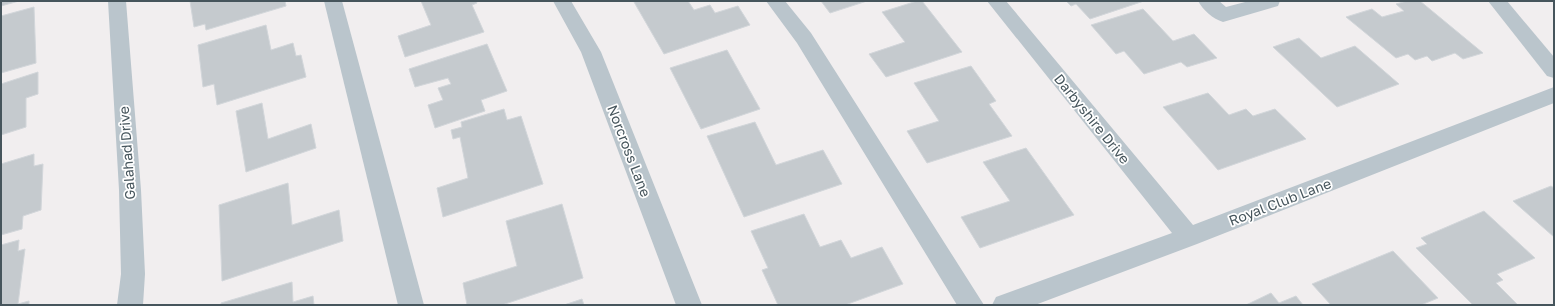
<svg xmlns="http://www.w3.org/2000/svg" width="1555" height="306" viewBox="0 0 1555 306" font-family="'Golos Text',sans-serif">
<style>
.building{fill:#c5cace;stroke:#d2d6da}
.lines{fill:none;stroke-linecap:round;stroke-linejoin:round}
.minor{fill:#bac5cc;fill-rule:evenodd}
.labels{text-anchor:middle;stroke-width:3.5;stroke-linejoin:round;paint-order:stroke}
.street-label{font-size:14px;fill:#46555c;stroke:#fff}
</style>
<rect width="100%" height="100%" fill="#f1eeef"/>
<g class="building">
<path d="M1 1H19L1 6Z"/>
<path d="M190 1H285L286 6 206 30 205 24 194 27Z"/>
<path d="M421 1H476L477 3 472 5 484 32 405 57 398 36 431 25Z"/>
<path d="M638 1H688L694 10 710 5 715 13 738 6 750 25 664 54 634 2Z"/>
<path d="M821 1H867L830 13Z"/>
<path d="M917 1H922L962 52 886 77 869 54 905 42 882 12Z"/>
<path d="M1066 1H1144L1090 19 1076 4 1071 6Z"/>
<path d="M1407 1H1420L1483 53 1463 59 1455 53 1432 61 1427 56 1415 60 1408 54 1396 58 1346 17 1372 9 1382 17 1404 11 1396 4Z"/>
<path d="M34 7 36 63 1 73V16Z"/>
<path d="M1143 9 1173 41 1194 34 1217 58 1187 67 1181 62 1144 74 1124 51 1116 54 1091 25Z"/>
<path d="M266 25 271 50 293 43 296 56 301 55 306 77 217 105 214 84 203 87 198 45Z"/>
<path d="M1299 38 1321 58 1355 46 1399 84 1337 107 1273 47Z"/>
<path d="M487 44 507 91 481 100 485 111 435 128 428 105 443 100 438 88 451 84 448 78 415 87 409 69Z"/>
<path d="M727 50 760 109 701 129 670 68Z"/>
<path d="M971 66 996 101 989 104 1012 136 927 163 907 131 939 121 914 83Z"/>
<path d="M38 72V94L26 98V127L1 135V84Z"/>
<path d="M1208 93 1229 115 1246 109 1253 116 1275 109 1306 139 1218 170 1163 107Z"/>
<path d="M262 103 268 139 311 124 316 148 246 172 236 111Z"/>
<path d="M504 109 507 120 521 116 543 184 443 217 437 188 468 178 460 137 453 139 451 130 462 127 461 122Z"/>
<path d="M755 122 776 165 823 150 842 184 744 217 707 136Z"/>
<path d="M1026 148 1074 215 980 248 961 217 1010 201 983 162Z"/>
<path d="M34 154V166L43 164 41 210 23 216 22 229 1 235V164Z"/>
<path d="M288 183 292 225 339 210 343 241 222 281 219 205Z"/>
<path d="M1551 186 1554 188V237L1513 201Z"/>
<path d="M562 204 583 278 502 305H467L463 283 517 266 506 221Z"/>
<path d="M1484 211 1535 258 1497 274 1503 280 1496 283 1518 305H1473L1416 248 1427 244 1421 238Z"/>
<path d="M804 214 820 247 841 240 851 258 882 247 903 284 845 305H778L762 270 768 268 751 231Z"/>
<path d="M19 240 18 251 25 249 18 304 29 301V305H1V245Z"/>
<path d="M1393 251 1438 298 1421 305H1331L1312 284Z"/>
<path d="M292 282 293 302 313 296 314 305H221V303Z"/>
<path d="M1271 293 1279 303 1296 296 1303 305H1246Z"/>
<path d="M582 299 584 305H564Z"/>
</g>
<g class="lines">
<g class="minor">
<path d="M108 1H126L141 190 145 274 143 305H117L121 274 119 190Z"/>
<path d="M324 1H342L424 305H398Z"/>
<path d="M553 1H571L601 52 702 305H676L581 52Z"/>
<path d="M766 1H785L811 33 984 305H957L797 43Z"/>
<path d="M987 1H1006L1193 225 1554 87V103L1197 244 1035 305H992L996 297 1172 233Z"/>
<path d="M1198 1H1219L1226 7 1249 1H1280L1278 6 1223 22C1213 19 1203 10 1198 1Z"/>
<path d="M1488 1H1507L1554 57V78L1547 76Z"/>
</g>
</g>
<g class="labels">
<g class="street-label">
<text transform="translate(1092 119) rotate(51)" y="5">Darbyshire Drive</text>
<text transform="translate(629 151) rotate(69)" y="5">Norcross Lane</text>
<text transform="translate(127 153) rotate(-94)" y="5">Galahad Drive</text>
<text transform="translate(1280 202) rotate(-21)" y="5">Royal Club Lane</text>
</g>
</g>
<rect width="1555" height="306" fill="none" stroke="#46555c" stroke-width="4"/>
</svg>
